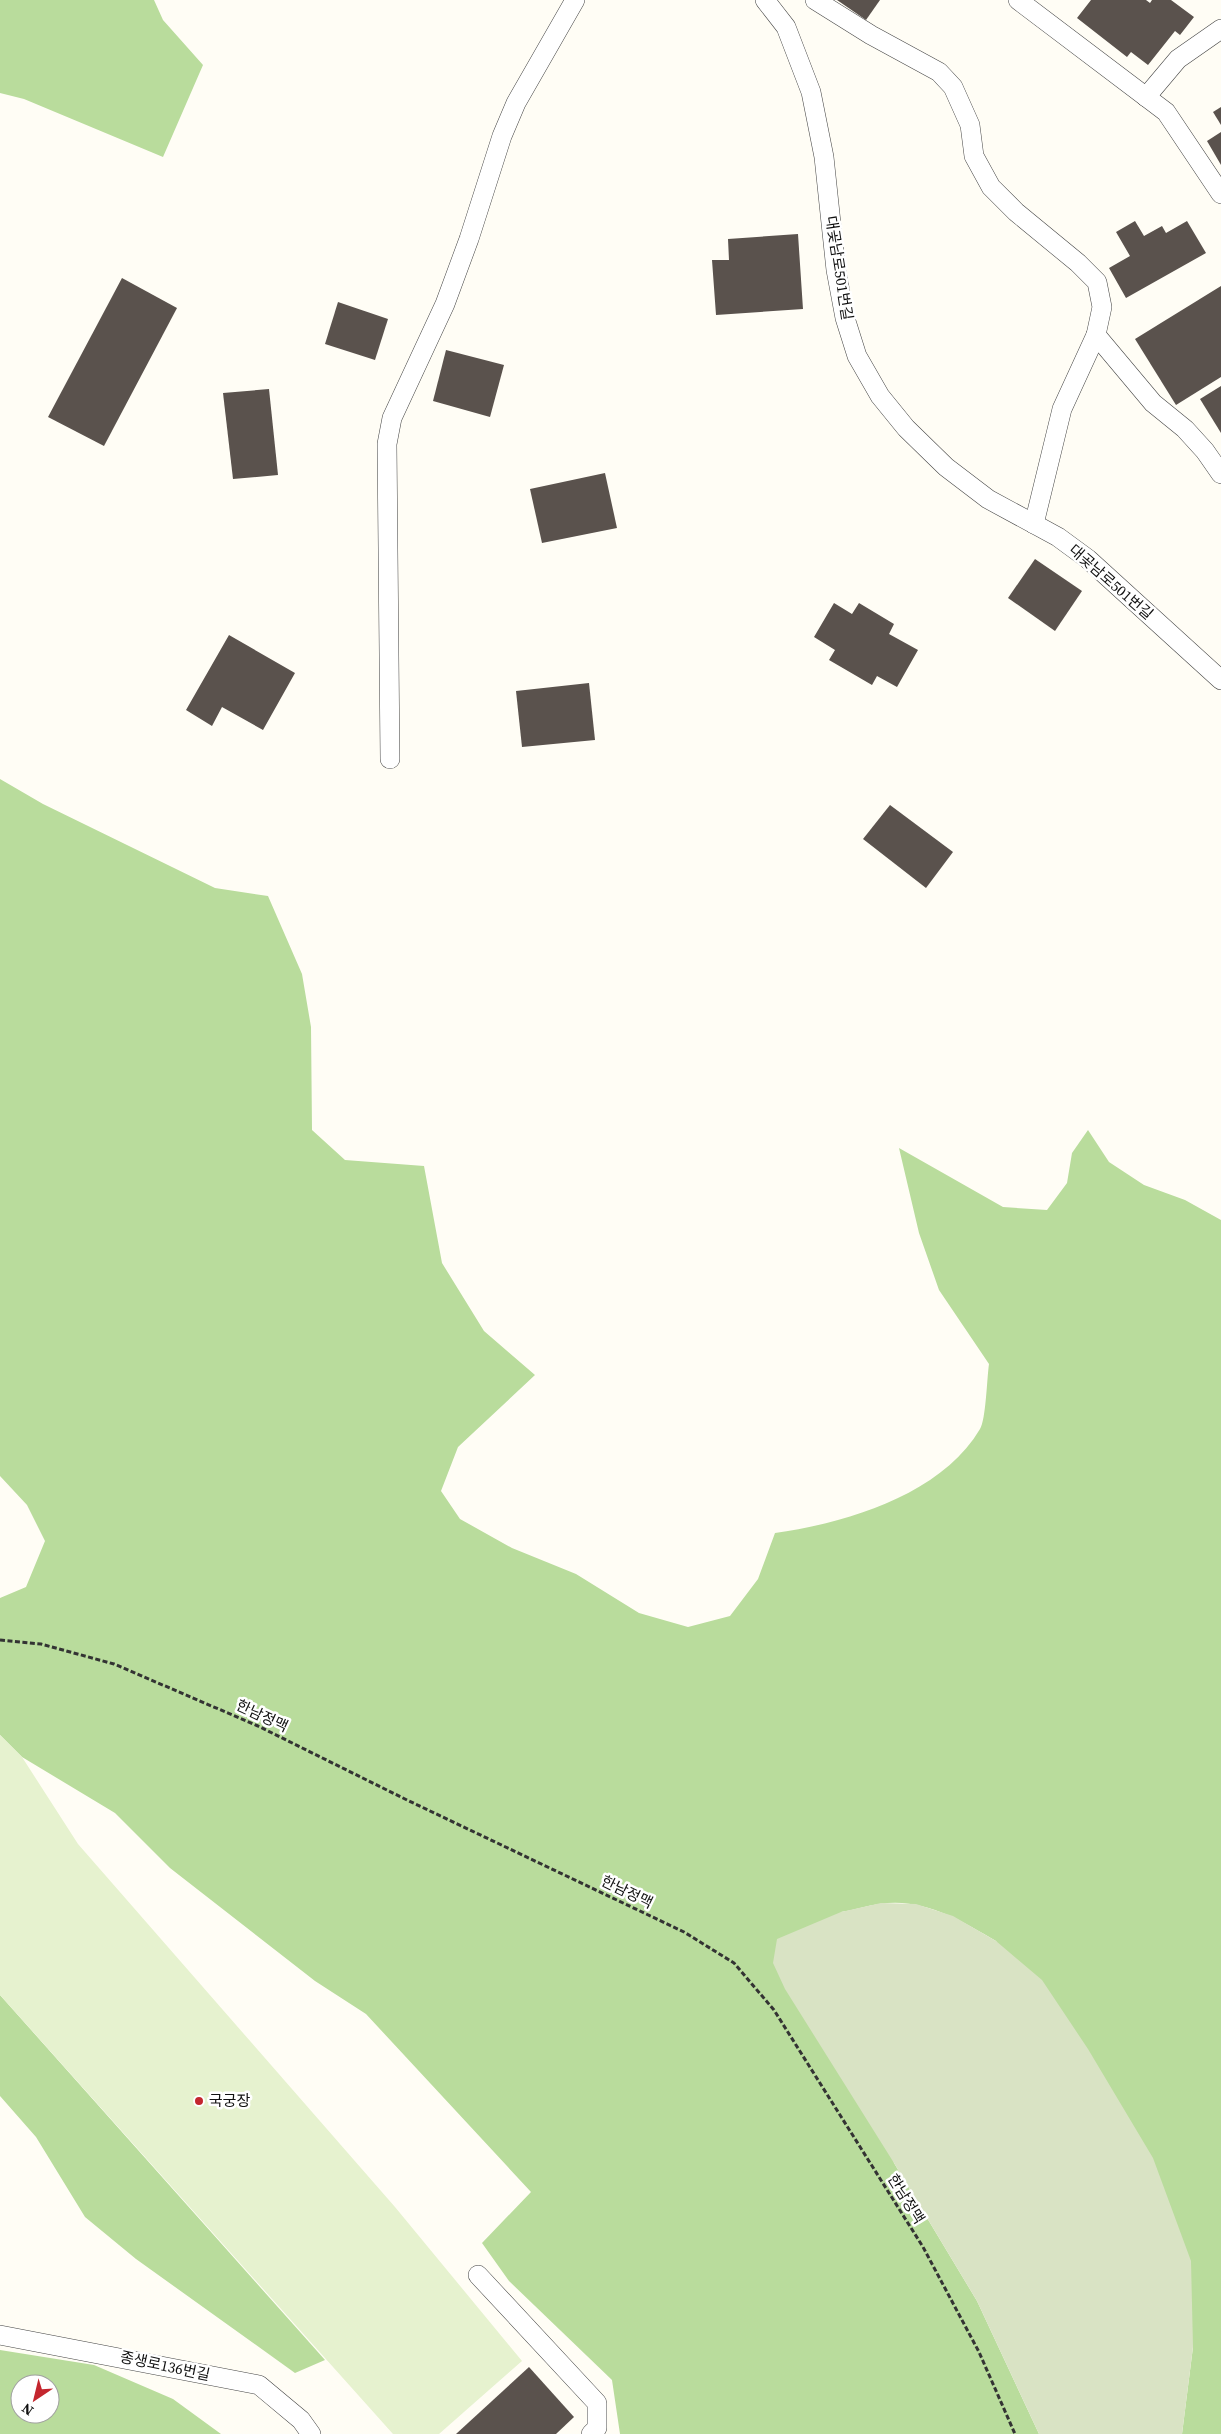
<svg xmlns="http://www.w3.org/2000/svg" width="1221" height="2434" viewBox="0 0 1221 2434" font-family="'Source Serif 4','Noto Sans KR',serif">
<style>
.forest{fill:#b9dc9c;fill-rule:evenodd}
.cemetery{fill:#d9e3c4}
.pitch{fill:#e6f2cf}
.building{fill:#5a524d}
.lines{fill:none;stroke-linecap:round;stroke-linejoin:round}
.service-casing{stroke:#444;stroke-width:20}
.path{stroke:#333;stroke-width:3;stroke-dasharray:5 2.5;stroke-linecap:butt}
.service{stroke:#fff;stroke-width:19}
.poi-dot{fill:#c4262e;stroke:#fff;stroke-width:2}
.labels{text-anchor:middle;stroke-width:5;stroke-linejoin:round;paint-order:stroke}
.street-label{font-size:15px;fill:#111;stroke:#fff}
.poi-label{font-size:15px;fill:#111;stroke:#fff;text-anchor:start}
</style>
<rect width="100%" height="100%" fill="#fffdf5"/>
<g class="forest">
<path d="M0 0H154L163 20 203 65 163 157 24 99 0 93Z"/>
<path d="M0 779 43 804 215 888 268 896 302 974 311 1027 312 1130 345 1160 424 1166 442 1263 484 1331 535 1375 458 1447 441 1491 460 1519 512 1548 576 1574 639 1613 688 1627 730 1616 758 1579 775 1533C846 1523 941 1495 980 1429 986 1420 987 1377 989 1364L939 1290 919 1233 899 1148 1003 1207 1047 1210 1067 1183 1072 1153 1088 1130 1109 1162 1144 1185 1185 1200 1221 1220V2434H1182L1193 2347 996 1941C960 1920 923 1897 879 1904 866 1906 854 1910 841 1912L894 2163 977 2301 1039 2434H620L612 2380 509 2281 482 2243 531 2192 366 2014 315 1981 170 1868 115 1813 22 1757 0 1735V1598L26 1587 45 1541 27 1505 0 1476Z"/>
<path d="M0 1995 325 2360 295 2373 136 2259 85 2217 36 2137 0 2096Z"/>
<path d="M0 2350 94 2365 173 2399 221 2434H0ZM20 2384H50V2414H20Z"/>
</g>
<path class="cemetery" d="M881 1903 916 1904 953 1916 996 1941 1042 1980 1088 2049 1153 2158 1191 2261 1193 2347 1182 2434H1039L977 2301 894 2163 785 1989 773 1963 777 1939 841 1912Z"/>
<path class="pitch" d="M0 1735 22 1757 78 1844 395 2207 522 2361 439 2434H393L0 1995Z"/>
<g class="building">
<path d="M837 0H880L866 20Z"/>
<path d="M1091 0H1146L1150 3 1152 0H1171L1194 17 1180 35 1175 31 1148 65 1131 52 1127 57 1077 18Z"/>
<path d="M1221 107V125L1213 112Z"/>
<path d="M1221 132V165L1207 141Z"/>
<path d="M1135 221 1144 236 1162 226 1166 233 1187 221 1206 253 1126 298 1109 268 1130 256 1116 232Z"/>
<path d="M798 234 803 309 716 315 712 260H729L728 239Z"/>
<path d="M122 278 177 308 104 446 48 417Z"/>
<path d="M1221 286V377L1176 405 1135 339Z"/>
<path d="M338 302 388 319 375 360 325 344Z"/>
<path d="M446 350 504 365 490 417 433 401Z"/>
<path d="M1221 386V433L1200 399Z"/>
<path d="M269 389 278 475 233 479 223 393Z"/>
<path d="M605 473 617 528 542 543 530 489Z"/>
<path d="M1035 559 1082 591 1055 631 1008 598Z"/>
<path d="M834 603 852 614 859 603 894 624 889 634 918 650 897 687 877 676 872 685 829 660 835 650 814 637Z"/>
<path d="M229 635 295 673 263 730 222 707 212 726 186 710Z"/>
<path d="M589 683 595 740 522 747 516 691Z"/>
<path d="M890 805 953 852 926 888 863 839Z"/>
<path d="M529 2367 574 2417 556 2434H456Z"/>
</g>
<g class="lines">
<defs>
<g id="service">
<path d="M765 0 786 27 811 92 824 157 836 270 845 318 857 356 880 396 906 428 946 467 988 499 1058 537 1088 559 1221 680"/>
<path d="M815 0 871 35 939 72 953 87 970 125 974 156 991 187 1016 212 1078 263 1097 282 1102 307 1096 335 1153 403 1185 429 1205 451 1221 474"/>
<path d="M1018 0 1166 112 1221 194"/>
<path d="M1146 97 1178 59 1221 29"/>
<path d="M1034 524 1062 409 1096 335"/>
<path d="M390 759 387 444 392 418 445 304 469 239 502 136 516 103 575 0"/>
<path d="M478 2275 597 2403V2428L591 2434"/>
<path d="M0 2335 259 2385 301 2420 311 2434"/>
</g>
</defs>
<use href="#service" class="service-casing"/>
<path class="path" d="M0 1640 41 1644 114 1664 258 1726 407 1800 684 1932 734 1963 774 2010 923 2247 979 2352 1015 2434"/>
<use href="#service" class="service"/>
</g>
<circle class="poi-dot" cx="199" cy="2101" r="5"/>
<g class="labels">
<g class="street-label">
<text transform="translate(839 268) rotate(81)" y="5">대곶남로501번길</text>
<text transform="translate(1111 582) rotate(41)" y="5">대곶남로501번길</text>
<text transform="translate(262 1716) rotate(25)" y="5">한남정맥</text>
<text transform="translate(627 1892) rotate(26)" y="5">한남정맥</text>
<text transform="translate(906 2199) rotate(58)" y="5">한남정맥</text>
<text transform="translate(165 2366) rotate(12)" y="5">종생로136번길</text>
</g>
<g class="poi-label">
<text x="209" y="2106">국궁장</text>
</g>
</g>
<g transform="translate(35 2399) rotate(215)"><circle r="24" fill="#ffffff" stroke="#a0a0a0"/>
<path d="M0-4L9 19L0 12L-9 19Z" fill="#c4262e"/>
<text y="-8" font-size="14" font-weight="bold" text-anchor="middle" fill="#111111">N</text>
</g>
</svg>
